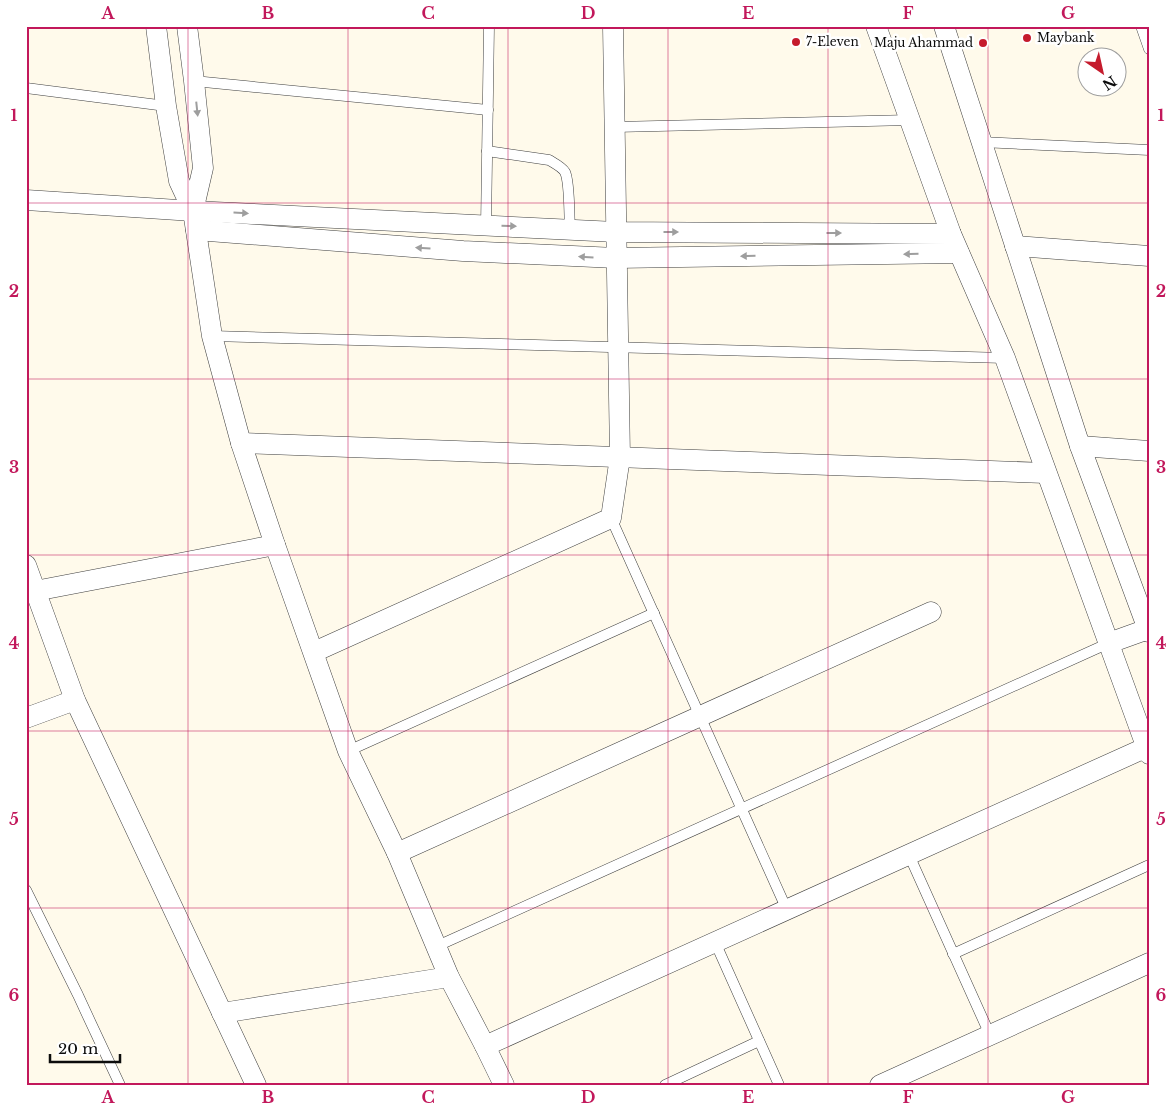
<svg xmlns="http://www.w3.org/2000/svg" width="1175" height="1111" viewBox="0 0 1175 1111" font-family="'Libre Baskerville',serif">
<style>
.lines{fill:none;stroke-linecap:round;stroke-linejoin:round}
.lane-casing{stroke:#3f3f3f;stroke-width:11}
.street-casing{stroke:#3f3f3f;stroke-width:21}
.lane{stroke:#fff;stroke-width:10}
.street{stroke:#fff;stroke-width:20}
.oneway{fill:#9e9e9e}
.grid{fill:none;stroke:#c2185b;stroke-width:1;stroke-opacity:0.55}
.poi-dot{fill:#c51b2d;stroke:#fff;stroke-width:2}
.labels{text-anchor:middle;stroke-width:5;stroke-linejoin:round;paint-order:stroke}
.poi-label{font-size:12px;fill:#0c0c0c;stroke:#fff;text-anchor:start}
.neatline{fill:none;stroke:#c2185b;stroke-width:2}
.grid-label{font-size:16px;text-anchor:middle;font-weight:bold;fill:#c2185b}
</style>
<rect width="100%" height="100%" fill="#fffaeb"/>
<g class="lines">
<defs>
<g id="lane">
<path d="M1141 26 1149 49"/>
<path d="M194 81 488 110"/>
<path d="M26 88 166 106"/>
<path d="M615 127 911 120"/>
<path d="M981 142 1149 150"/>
<path d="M487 151 549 160C554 163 562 167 565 172 570 182 569 216 570 229"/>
<path d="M486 226 489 26"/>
<path d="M212 336 1005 358"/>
<path d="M611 518 787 910"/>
<path d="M348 751 654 613"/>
<path d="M909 855 990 1035"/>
<path d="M26 890 78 995 90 1021 120 1085"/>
<path d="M715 942 779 1085"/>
<path d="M435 947 1109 643"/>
<path d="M953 954 1149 865"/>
<path d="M665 1085 759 1041"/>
</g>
<g id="street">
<path d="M156 26 166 106 179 181 193 211 212 336 241 443 275 545 348 751 397 853 449 977 485 1046 504 1085"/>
<path d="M187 26 194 81 203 168 193 211"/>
<path d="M876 26 951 234 1005 358 1149 754"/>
<path d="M944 26 1080 446 1149 632"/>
<path d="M26 200 193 211 616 232 951 234"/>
<path d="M196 230 463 251 616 258 959 253"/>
<path d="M1015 246 1149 256"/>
<path d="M241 443 1046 473"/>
<path d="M1080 446 1149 451"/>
<path d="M26 565 75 700 256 1085"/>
<path d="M35 591 275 545"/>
<path d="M1109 643 1148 629"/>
<path d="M314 652 611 518 620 457 613 26"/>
<path d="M26 718 75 700"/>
<path d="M397 853 931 612"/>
<path d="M222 1013 449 977"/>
<path d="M485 1046 1147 747"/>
<path d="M880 1085 1149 963"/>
</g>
</defs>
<use href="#lane" class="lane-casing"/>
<use href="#street" class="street-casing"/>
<use href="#lane" class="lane"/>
<use href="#street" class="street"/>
</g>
<defs><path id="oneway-solid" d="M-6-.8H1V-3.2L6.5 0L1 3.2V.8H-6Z" transform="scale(1.25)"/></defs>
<g class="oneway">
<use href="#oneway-solid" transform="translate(197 109) rotate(84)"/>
<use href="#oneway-solid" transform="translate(241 213) rotate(3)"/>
<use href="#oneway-solid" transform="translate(509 226) rotate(2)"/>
<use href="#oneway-solid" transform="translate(671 232)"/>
<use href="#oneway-solid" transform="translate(834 233)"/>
<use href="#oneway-solid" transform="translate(423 248) rotate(-176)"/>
<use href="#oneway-solid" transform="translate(911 254) rotate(179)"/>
<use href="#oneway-solid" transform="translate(748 256) rotate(179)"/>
<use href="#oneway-solid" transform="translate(586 257) rotate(-177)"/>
</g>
<path class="grid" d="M188 26V1085M348 26V1085M508 26V1085M668 26V1085M828 26V1085M988 26V1085M26 203H1149M26 379H1149M26 555H1149M26 731H1149M26 908H1149"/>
<g class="poi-dot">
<circle cx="1027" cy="38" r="5"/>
<circle cx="796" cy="42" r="5"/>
<circle cx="983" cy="43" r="5"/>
</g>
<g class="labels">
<g class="poi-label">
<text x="1037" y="42">Maybank</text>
<text x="806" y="46">7-Eleven</text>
<text x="973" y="47" text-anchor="end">Maju Ahammad</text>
</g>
</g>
<rect width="1175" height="1111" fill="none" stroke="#ffffff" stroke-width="55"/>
<g transform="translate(1102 72) rotate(146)"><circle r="24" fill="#ffffff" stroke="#9e9e9e"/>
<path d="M0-4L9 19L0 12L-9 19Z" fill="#c51b2d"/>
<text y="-8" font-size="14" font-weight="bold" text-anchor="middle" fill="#0c0c0c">N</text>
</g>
<path d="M50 1054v8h70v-8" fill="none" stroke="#0c0c0c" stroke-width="2.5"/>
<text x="58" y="1054" font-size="15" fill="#0c0c0c" stroke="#ffffff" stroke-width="4" paint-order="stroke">20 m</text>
<rect x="28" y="28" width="1120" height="1056" class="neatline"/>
<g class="grid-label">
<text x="108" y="19">A</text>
<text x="268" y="19">B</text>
<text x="428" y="19">C</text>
<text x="588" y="19">D</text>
<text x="748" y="19">E</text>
<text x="908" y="19">F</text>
<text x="1068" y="19">G</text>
<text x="14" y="121">1</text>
<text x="1161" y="121">1</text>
<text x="14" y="297">2</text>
<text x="1161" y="297">2</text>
<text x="14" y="473">3</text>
<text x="1161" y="473">3</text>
<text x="14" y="649">4</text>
<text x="1161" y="649">4</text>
<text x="14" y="825">5</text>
<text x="1161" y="825">5</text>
<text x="14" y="1001">6</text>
<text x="1161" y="1001">6</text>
<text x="108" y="1103">A</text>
<text x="268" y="1103">B</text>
<text x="428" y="1103">C</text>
<text x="588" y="1103">D</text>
<text x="748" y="1103">E</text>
<text x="908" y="1103">F</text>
<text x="1068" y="1103">G</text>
</g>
</svg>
